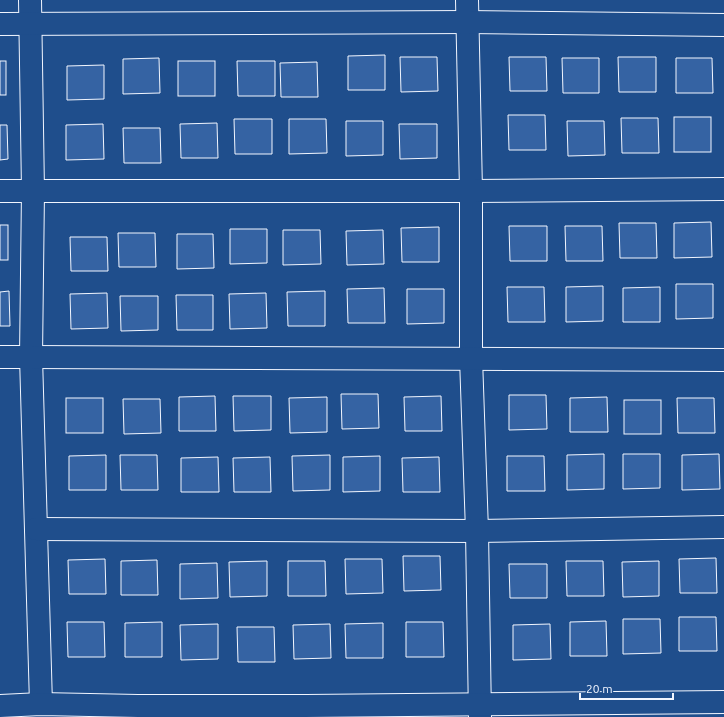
<svg xmlns="http://www.w3.org/2000/svg" width="724" height="717" viewBox="0 0 724 717" font-family="Ubuntu,sans-serif">
<style>
.building{fill:#3563a3;stroke:#f2f6ff}
.lines{fill:none;stroke-linecap:round;stroke-linejoin:round}
.minor-casing{stroke:#f2f6ff;stroke-width:24}
.minor{stroke:#1f4e8c;stroke-width:22}
</style>
<rect width="100%" height="100%" fill="#1f4e8c"/>
<g class="building">
<path d="M385 55V90H348V56Z"/>
<path d="M400 57H437L438 91 401 92Z"/>
<path d="M509 57H546L547 91H510Z"/>
<path d="M618 57H656V92H619Z"/>
<path d="M159 58 160 93 123 94V59Z"/>
<path d="M562 58H599V93H563Z"/>
<path d="M676 58H712L713 93H676Z"/>
<rect x="0" y="61" width="6" height="34"/>
<rect x="178" y="61" width="37" height="35"/>
<path d="M237 61H275V96H238Z"/>
<path d="M317 62 318 97H281L280 63Z"/>
<path d="M104 65V99L67 100V66Z"/>
<path d="M508 115H545L546 150H509Z"/>
<rect x="674" y="117" width="37" height="35"/>
<path d="M621 118H658L659 153H622Z"/>
<path d="M234 119H272V154H235Z"/>
<path d="M289 119H326L327 153 289 154Z"/>
<path d="M346 121H383V155L346 156Z"/>
<path d="M567 121H604L605 155 568 156Z"/>
<path d="M217 123 218 158H181L180 124Z"/>
<path d="M103 124 104 159 66 160V125Z"/>
<path d="M399 124H437V158L400 159Z"/>
<path d="M0 125H7L8 159 0 160Z"/>
<path d="M123 128H160L161 163H124Z"/>
<path d="M711 222 712 257 674 258V223Z"/>
<path d="M619 223H656L657 258H620Z"/>
<rect x="0" y="225" width="8" height="35"/>
<path d="M509 226H547V261H510Z"/>
<path d="M565 226H602L603 261H566Z"/>
<path d="M439 227V262H402L401 228Z"/>
<path d="M230 229H267V263L230 264Z"/>
<path d="M283 230H320L321 264 283 265Z"/>
<path d="M383 230 384 264 347 265 346 231Z"/>
<path d="M118 233H155L156 267H119Z"/>
<path d="M177 234H213L214 268 177 269Z"/>
<path d="M70 237H107L108 271H71Z"/>
<path d="M676 284H713V318L676 319Z"/>
<path d="M603 286V321L566 322V287Z"/>
<path d="M507 287H544L545 322H508Z"/>
<path d="M660 287V322H623V288Z"/>
<path d="M384 288 385 323H348L347 289Z"/>
<path d="M407 289H444V323L407 324Z"/>
<path d="M9 291 10 326H0V292Z"/>
<path d="M325 291V326H288L287 292Z"/>
<path d="M107 293 108 328 71 329 70 294Z"/>
<path d="M266 293 267 328 230 329 229 294Z"/>
<path d="M176 295H213V330H177Z"/>
<path d="M120 296H158V330L121 331Z"/>
<path d="M341 394H378L379 428 342 429Z"/>
<path d="M509 395H546L547 429 509 430Z"/>
<path d="M215 396 216 431H179V397Z"/>
<path d="M233 396H271V430L234 431Z"/>
<path d="M441 396 442 431H405L404 397Z"/>
<path d="M327 397V432L290 433 289 398Z"/>
<path d="M607 397 608 432H570V398Z"/>
<rect x="66" y="398" width="37" height="35"/>
<path d="M677 398H714L715 433H678Z"/>
<path d="M123 399H160L161 433 124 434Z"/>
<rect x="624" y="400" width="37" height="34"/>
<path d="M604 454V489L567 490V455Z"/>
<path d="M623 454H660V488L623 489Z"/>
<path d="M719 454 720 489 682 490V455Z"/>
<path d="M106 455V490H69V456Z"/>
<path d="M120 455H157L158 490H121Z"/>
<path d="M330 455V490L293 491 292 456Z"/>
<path d="M380 456V491L343 492V457Z"/>
<path d="M507 456H544L545 491H507Z"/>
<path d="M218 457 219 492H181V458Z"/>
<path d="M270 457 271 492H234L233 458Z"/>
<path d="M439 457 440 492H403L402 458Z"/>
<path d="M403 556H440L441 590 404 591Z"/>
<path d="M716 558 717 593H680L679 559Z"/>
<path d="M105 559 106 594H69L68 560Z"/>
<path d="M345 559H382L383 593 346 594Z"/>
<path d="M157 560 158 595H121V561Z"/>
<path d="M267 561V596L230 597 229 562Z"/>
<path d="M288 561H325L326 596H288Z"/>
<path d="M566 561H603L604 596H567Z"/>
<path d="M659 561V596L623 597 622 562Z"/>
<path d="M217 563 218 598 180 599V564Z"/>
<path d="M509 564H547V598H510Z"/>
<path d="M679 617H716L717 651H679Z"/>
<path d="M623 619H660L661 653 623 654Z"/>
<path d="M606 621 607 656H570V622Z"/>
<path d="M67 622H104L105 657H68Z"/>
<path d="M162 622V657H125V623Z"/>
<path d="M406 622H443L444 657H406Z"/>
<path d="M383 623V658H346L345 624Z"/>
<path d="M218 624V659L181 660 180 625Z"/>
<path d="M330 624 331 658 294 659 293 625Z"/>
<path d="M550 624 551 659 513 660V625Z"/>
<path d="M237 627H274L275 662H238Z"/>
</g>
<g class="lines">
<defs>
<g id="minor">
<path d="M30 0 33 191 31 357 41 704"/>
<path d="M467 0 471 191V358L477 531 480 717"/>
<path d="M0 24 467 22 724 25"/>
<path d="M0 191H471L724 189"/>
<path d="M0 357H31L724 360"/>
<path d="M36 529 477 531 724 527"/>
<path d="M0 706 41 704 138 706H306L724 702"/>
</g>
</defs>
<use href="#minor" class="minor-casing"/>
<use href="#minor" class="minor"/>
</g>
<path d="M580 693v6h93v-6" fill="none" stroke="#f2f6ff" stroke-width="2"/>
<text x="586" y="693" font-size="12" fill="#f2f6ff" stroke="#1f4e8c" stroke-width="3" paint-order="stroke">20 m</text>
</svg>
